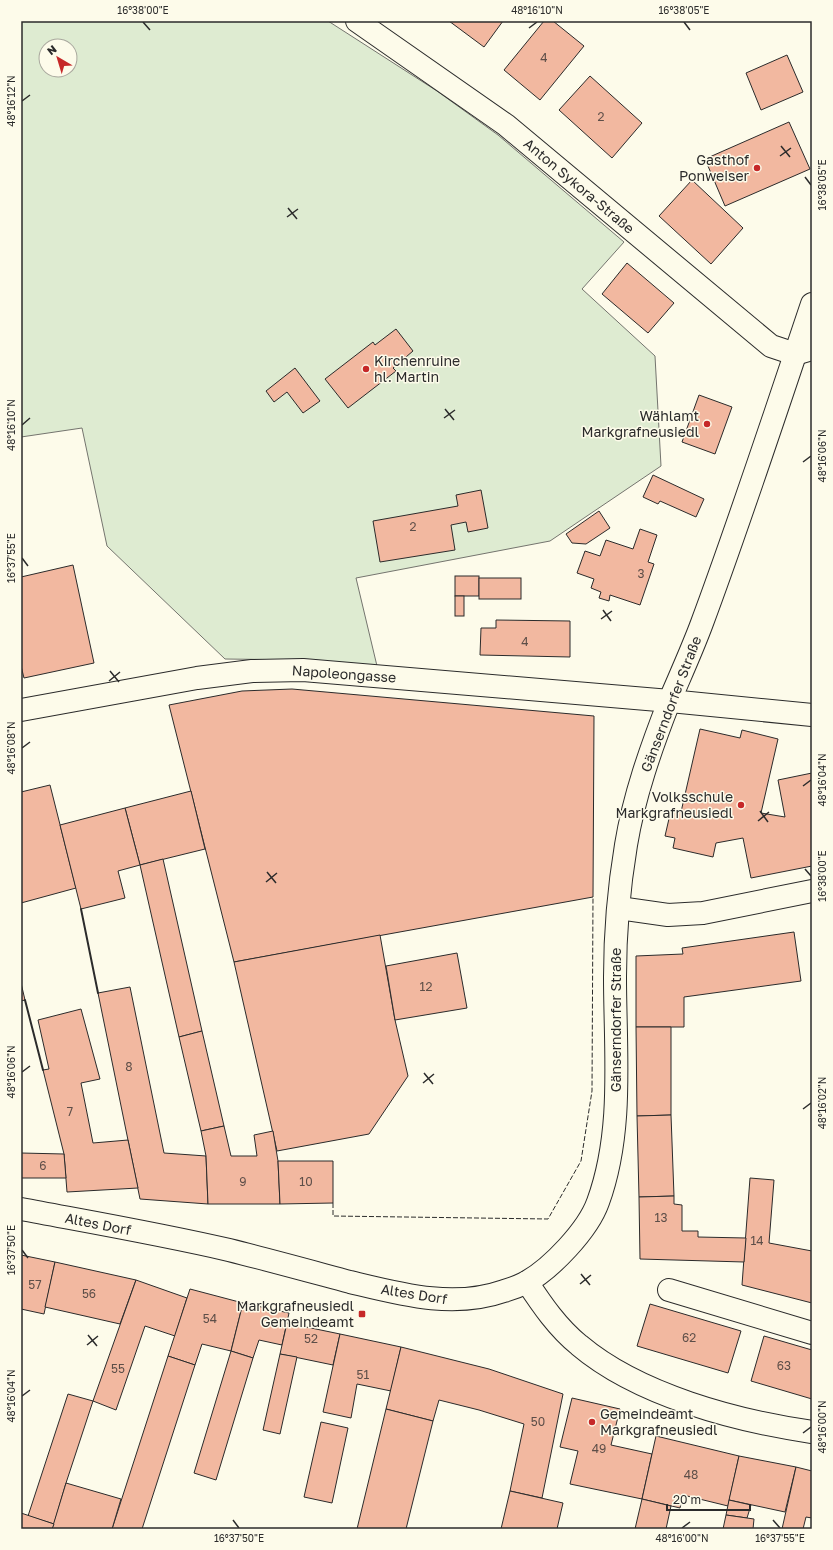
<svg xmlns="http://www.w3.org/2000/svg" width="833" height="1550" viewBox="0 0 833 1550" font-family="'Golos Text',sans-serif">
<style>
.green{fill:#deebd1;stroke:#74746e;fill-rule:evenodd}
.building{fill:#f2b8a0;stroke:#2b2b2b}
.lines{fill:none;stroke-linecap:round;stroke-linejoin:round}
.minor-casing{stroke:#2b2b2b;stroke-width:24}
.major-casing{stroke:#2b2b2b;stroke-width:24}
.minor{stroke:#fdfbea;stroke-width:22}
.major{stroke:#fdfbea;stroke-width:22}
.fence{stroke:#2b2b2b;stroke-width:1;stroke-dasharray:5 2;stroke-linecap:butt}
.wall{stroke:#2b2b2b;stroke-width:2}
.ticks{fill:none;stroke:#2b2b2b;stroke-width:1.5}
.poi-dot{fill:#c62828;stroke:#fdfbea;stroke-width:1.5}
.labels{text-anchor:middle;stroke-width:3;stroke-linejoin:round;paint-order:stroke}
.number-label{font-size:12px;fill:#5d4e48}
.poi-label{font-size:14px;fill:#2b2b2b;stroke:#fdfbea;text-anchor:end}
.street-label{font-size:14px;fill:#2b2b2b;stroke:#fdfbea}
.neatline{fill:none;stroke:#2b2b2b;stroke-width:1.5}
.ticks-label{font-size:10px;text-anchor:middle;fill:#2b2b2b}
</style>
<rect width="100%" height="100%" fill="#fdfbea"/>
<path class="green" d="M21 21H328L437 91 498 135 624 242 582 289 655 356 661 466 550 541 356 578 377 666 304 660 225 659 107 546 82 428 21 437ZM46 46H70V70H46Z"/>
<g class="building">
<path d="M449 21H503L484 47Z"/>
<path d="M544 21H553L584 46 540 100 504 70Z"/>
<path d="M787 55 803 92 761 110 746 73Z"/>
<path d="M590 76 642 123 612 158 559 110Z"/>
<path d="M789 122 810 169 725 206 705 159Z"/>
<path d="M692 180 743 228 711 264 659 216Z"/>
<path d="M627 263 674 303 648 333 602 294Z"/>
<path d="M396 329 413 351 393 368 396 371 348 408 325 379 373 342 375 345Z"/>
<path d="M295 368 320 401 303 413 287 392 274 402 266 391Z"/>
<path d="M699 395 732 407 715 454 682 442Z"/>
<path d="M653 475 704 499 696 517 660 501 658 504 643 497Z"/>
<path d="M481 490 488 528 468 532 466 522 451 525 455 550 380 562 373 521 458 506 456 495Z"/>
<path d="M599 511 610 528 586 544 572 543 566 534Z"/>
<path d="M640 529 657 535 648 562 654 564 640 605 610 595 609 601 599 598 601 592 591 588 594 579 577 573 585 551 600 556 606 540 633 549Z"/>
<path d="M73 565 94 663 24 678 21 666V577Z"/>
<rect x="455" y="576" width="24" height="20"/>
<rect x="479" y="578" width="42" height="21"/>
<rect x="455" y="596" width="9" height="20"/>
<path d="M496 620 570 621V657L480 655 481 628H496Z"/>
<path d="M292 689 594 716 593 897 234 962 169 705 242 691Z"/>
<path d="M700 729 740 738 742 730 778 739 761 813 785 817 778 780 812 773V866L751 878 743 838 716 843 713 857 673 848 675 838 665 836 671 810 681 812Z"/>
<path d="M50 785 76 888 21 903V792Z"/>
<path d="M191 791 205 849 140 865 125 808Z"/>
<path d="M125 808 140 865 118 871 125 898 81 909 60 825Z"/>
<path d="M163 859 202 1031 179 1037 140 865Z"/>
<path d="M794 932 801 981 684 997V1027H636V956L683 954 682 948Z"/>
<path d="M380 935 395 1020 408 1076 369 1134 277 1151 234 962Z"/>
<path d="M457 953 467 1008 395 1020 386 966Z"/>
<path d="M21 983 25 1000 21 1001Z"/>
<path d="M130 987 164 1153 206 1156 208 1204 140 1199 98 993Z"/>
<path d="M81 1009 100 1079 81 1083 93 1143 128 1140 138 1188 67 1192 64 1154 43 1070 49 1069 38 1020Z"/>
<path d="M636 1027H671V1115L637 1116Z"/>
<path d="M202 1031 224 1126 201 1131 179 1037Z"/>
<path d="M671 1115 674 1196 639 1197 637 1116Z"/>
<path d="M224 1126 231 1156H257L254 1135 273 1131 278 1161 280 1204H208L206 1156 201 1131Z"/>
<path d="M21 1153 64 1154 66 1178H21Z"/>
<path d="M278 1161H333V1203L280 1204Z"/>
<path d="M750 1178 774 1180 769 1243 812 1251V1303L742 1285Z"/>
<path d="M674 1196V1204L682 1205V1231H698V1237L746 1238 744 1262 640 1259 639 1197Z"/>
<path d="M21 1255 55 1262 44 1314 21 1309Z"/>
<path d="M55 1262 136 1280 120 1324 45 1307Z"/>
<path d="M136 1280 187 1298 175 1336 145 1326 116 1410 93 1401Z"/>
<path d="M190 1289 243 1303 231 1351 202 1344 195 1365 168 1356Z"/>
<path d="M243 1303 289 1313 282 1345 259 1340 253 1358 231 1351Z"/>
<path d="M650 1304 741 1331 728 1373 637 1346Z"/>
<path d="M287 1323 340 1334 333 1365 280 1354Z"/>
<path d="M340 1334 401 1347 391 1391 357 1384 351 1418 323 1412Z"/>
<path d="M764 1336 812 1350V1399L751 1381Z"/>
<path d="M401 1347 489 1369 563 1394 542 1498 510 1491 524 1424 479 1410 439 1400 433 1421 386 1409Z"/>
<path d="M231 1351 253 1358 216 1480 194 1473Z"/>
<path d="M280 1354 297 1357 280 1434 263 1430Z"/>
<path d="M168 1356 195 1365 142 1529H112Z"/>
<path d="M68 1394 93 1401 66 1483 54 1524 28 1516Z"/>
<path d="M572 1398 620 1409 611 1445 652 1454 642 1499 570 1484 578 1451 560 1447Z"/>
<path d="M386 1409 433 1421 406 1529H357Z"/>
<path d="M321 1422 348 1428 332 1503 304 1497Z"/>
<path d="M656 1436 739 1456 728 1506 683 1495 680 1508 642 1499Z"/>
<path d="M739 1456 796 1467 785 1512 729 1500Z"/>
<path d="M796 1467 812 1471V1518L806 1517 803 1529H782Z"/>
<path d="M66 1483 121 1499 112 1529H52Z"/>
<path d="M510 1491 563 1503 557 1529H501Z"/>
<path d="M642 1499 671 1506 666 1529H635Z"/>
<path d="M729 1500 751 1505 747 1518 726 1515Z"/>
<path d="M21 1513 54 1524 52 1529H21Z"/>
<path d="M726 1515 754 1519 753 1529H723Z"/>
</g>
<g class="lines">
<defs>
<g id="minor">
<path d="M357 21 506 125 771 346 795 354 812 349"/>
<path d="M21 710 197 678 252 671 303 670 670 701 812 715"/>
<path d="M619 908 668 915 703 913 812 891"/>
<path d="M669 1290 812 1333"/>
</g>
<g id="major">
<path d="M21 1209C90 1222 160 1234 229 1250 269 1260 309 1271 350 1282 400 1294 453 1309 504 1291 511 1289 519 1286 525 1283 551 1269 588 1230 598 1202 624 1131 615 1052 615 977 615 934 619 887 626 845 634 796 651 748 669 702 680 676 692 650 702 623 741 518 776 411 812 304"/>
<path d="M527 1282C542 1305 558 1328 579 1345 638 1395 736 1421 812 1432"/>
</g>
</defs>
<use href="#minor" class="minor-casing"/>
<use href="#major" class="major-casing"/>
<use href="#minor" class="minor"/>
<use href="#major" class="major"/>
<path class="fence" d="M333 1203V1216L548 1219 581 1161 592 1091 593 897"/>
<g class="wall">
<path d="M81 909 98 993"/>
<path d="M25 1000 43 1070"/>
</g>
</g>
<path class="ticks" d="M143 22 150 30M684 22 690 30M529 28 537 22M22 101 30 95M781 146 790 157M780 156 791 148M805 177 811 185M288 208 297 219M287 217 298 209M445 409 454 420M444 418 455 410M22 425 30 418M803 462 811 456M22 558 28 566M603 610 611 621M601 619 612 611M110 671 119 682M109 681 120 672M22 748 30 742M803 786 811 780M760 811 768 822M758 821 769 812M805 869 811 876M267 872 276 883M266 882 277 873M22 1072 30 1066M424 1073 433 1084M423 1083 434 1074M803 1109 811 1103M22 1250 28 1258M581 1274 590 1285M580 1284 591 1275M88 1335 97 1346M87 1345 98 1336M22 1396 30 1390M803 1433 811 1427M233 1520 239 1528M773 1520 780 1528M682 1528 690 1522"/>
<g class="poi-dot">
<circle cx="757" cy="168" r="4"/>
<circle cx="366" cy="369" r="4"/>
<circle cx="707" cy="424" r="4"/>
<circle cx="741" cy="805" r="4"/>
<rect x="358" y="1310" width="8" height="8" rx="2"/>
<circle cx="592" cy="1422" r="4"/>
</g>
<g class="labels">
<g class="number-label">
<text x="544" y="62">4</text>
<text x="601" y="121">2</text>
<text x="413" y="531">2</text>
<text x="641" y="578">3</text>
<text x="525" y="646">4</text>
<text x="426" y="991">12</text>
<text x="129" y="1071">8</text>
<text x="70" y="1116">7</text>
<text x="43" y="1170">6</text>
<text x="243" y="1186">9</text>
<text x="306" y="1186">10</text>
<text x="661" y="1222">13</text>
<text x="757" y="1245">14</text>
<text x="35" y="1289">57</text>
<text x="89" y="1298">56</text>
<text x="210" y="1323">54</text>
<text x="689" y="1342">62</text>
<text x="311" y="1343">52</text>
<text x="784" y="1370">63</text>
<text x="118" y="1373">55</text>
<text x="363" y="1379">51</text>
<text x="538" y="1426">50</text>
<text x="599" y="1453">49</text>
<text x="691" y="1479">48</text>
</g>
<g class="poi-label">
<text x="749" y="165">Gasthof<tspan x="749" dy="16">Ponweiser</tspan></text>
<text x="374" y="366" text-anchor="start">Kirchenruine<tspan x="374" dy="16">hl. Martin</tspan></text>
<text x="699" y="421">Wählamt<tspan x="699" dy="16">Markgrafneusiedl</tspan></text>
<text x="733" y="802">Volksschule<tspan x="733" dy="16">Markgrafneusiedl</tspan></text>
<text x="354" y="1311">Markgrafneusiedl<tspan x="354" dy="16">Gemeindeamt</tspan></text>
<text x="600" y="1419" text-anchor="start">Gemeindeamt<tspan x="600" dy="16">Markgrafneusiedl</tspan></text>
</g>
<g class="street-label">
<text transform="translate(579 186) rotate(40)" y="5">Anton Sykora-Straße</text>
<text transform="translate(344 674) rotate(4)" y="5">Napoleongasse</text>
<text transform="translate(671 704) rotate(-69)" y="5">Gänserndorfer Straße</text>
<text transform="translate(616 1020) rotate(-90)" y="5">Gänserndorfer Straße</text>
<text transform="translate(98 1224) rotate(11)" y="5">Altes Dorf</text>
<text transform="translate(414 1294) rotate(9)" y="5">Altes Dorf</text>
</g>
</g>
<rect width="833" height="1550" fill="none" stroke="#fdfbea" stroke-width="44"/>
<g transform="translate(58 58) rotate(322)"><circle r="19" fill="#fdfbea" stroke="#a9a89e"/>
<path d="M0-3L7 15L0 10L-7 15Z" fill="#c62828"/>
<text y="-6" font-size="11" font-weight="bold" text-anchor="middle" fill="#2b2b2b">N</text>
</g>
<path d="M667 1504v6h83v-6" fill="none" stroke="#2b2b2b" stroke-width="2"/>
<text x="673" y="1504" font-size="12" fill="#2b2b2b" stroke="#fdfbea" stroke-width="3" paint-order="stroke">20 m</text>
<rect x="22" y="22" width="789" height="1506" class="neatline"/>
<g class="ticks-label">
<text x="143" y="14">16°38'00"E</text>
<text x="537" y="14">48°16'10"N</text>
<text x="684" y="14">16°38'05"E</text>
<text transform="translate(11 101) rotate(-90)" y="4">48°16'12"N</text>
<text transform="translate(822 185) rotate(-90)" y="4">16°38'05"E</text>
<text transform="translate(11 425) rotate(-90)" y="4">48°16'10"N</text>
<text transform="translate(822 456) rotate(-90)" y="4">48°16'06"N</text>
<text transform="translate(11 558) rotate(-90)" y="4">16°37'55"E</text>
<text transform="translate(11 748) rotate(-90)" y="4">48°16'08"N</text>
<text transform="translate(822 780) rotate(-90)" y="4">48°16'04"N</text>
<text transform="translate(822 876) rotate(-90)" y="4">16°38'00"E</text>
<text transform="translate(11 1072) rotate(-90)" y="4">48°16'06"N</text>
<text transform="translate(822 1103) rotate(-90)" y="4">48°16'02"N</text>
<text transform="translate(11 1250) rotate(-90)" y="4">16°37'50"E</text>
<text transform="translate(11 1396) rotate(-90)" y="4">48°16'04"N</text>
<text transform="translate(822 1427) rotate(-90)" y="4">48°16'00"N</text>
<text x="239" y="1542">16°37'50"E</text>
<text x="682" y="1542">48°16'00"N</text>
<text x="780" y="1542">16°37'55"E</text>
</g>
</svg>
